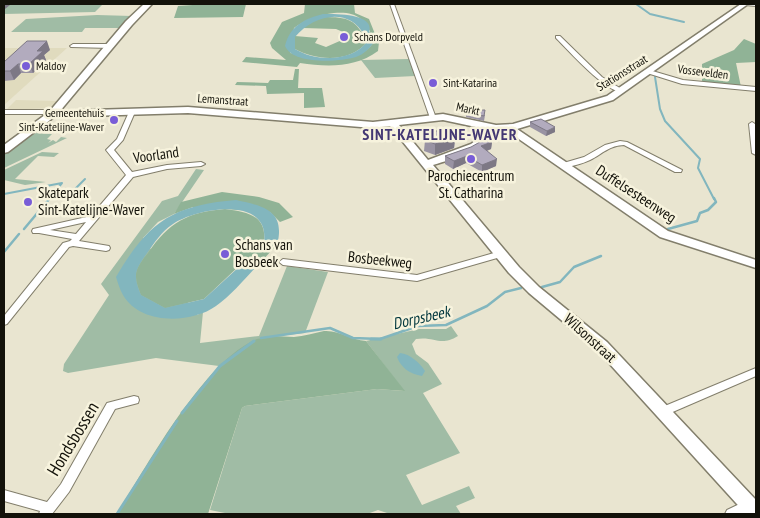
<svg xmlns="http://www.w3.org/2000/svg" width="760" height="518" viewBox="0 0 760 518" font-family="'PT Sans Narrow',sans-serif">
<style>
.built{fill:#e0dbbe}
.green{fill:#a0bca5}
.forest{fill:#90b396}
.water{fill:#82b6be}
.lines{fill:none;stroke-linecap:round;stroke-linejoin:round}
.stream-far2{stroke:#82b6be;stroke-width:2}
.stream-far1{stroke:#82b6be;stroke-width:2.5}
.stream{stroke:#82b6be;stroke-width:3}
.street-casing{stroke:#827e6b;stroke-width:2}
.secondary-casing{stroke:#827e6b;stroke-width:3}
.street{fill:#fff;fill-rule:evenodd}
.secondary{fill:#fff;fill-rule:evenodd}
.wall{fill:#9993a3}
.shaded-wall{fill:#7d7885}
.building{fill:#b2abbe;stroke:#7d7885}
.poi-dot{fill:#795dd7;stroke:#f7f3dd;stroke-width:2}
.labels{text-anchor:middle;stroke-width:5;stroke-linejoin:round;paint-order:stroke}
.far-poi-label{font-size:12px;fill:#13120a;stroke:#f7f3dd;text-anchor:start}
.far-street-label{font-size:12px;fill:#13120a;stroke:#f7f3dd}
.street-label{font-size:15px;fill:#13120a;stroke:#f7f3dd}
.poi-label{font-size:15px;fill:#13120a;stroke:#f7f3dd;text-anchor:start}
.far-district-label{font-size:16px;font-weight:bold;letter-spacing:1px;fill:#433773;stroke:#f7f3dd}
.water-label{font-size:16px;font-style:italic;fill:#02373d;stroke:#f7f3dd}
.near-street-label{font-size:18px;fill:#13120a;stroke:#f7f3dd}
</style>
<rect width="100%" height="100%" fill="#e9e5d0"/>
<g class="built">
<path d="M4 48H67L4 105Z"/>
<path d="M16 100 58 101 52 108 6 110Z"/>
</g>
<g class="green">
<path d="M4 4H103L95 12 4 14Z"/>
<path d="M97 15 132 16 121 28H85L82 32H11L26 19Z"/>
<path d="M409 59 415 76 375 78 361 60Z"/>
<path d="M33 133 52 134 47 139 51 140 48 143 53 140 56 142 61 137 67 138 4 168V155Z"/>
<path d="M42 152 59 153 54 157 38 156 15 179 46 182 25 185 4 180V170Z"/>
<path d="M196 169 204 170 174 214 158 222 143 238 197 315 203 312 200 343 259 336 287 266 328 272 305 333 260 338 219 366 156 358 68 373 63 371 64 364 109 295 101 284 162 201 178 196Z"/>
<path d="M451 326 458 336C440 347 435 336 416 339L412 344 416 354 428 363 442 384 423 393 460 453 406 475 422 505 469 486 475 498 456 506 461 514H390L378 510 367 514H230L210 510 242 408 245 406 377 389 404 391 366 341 419 329H446Z"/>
</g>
<g class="forest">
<path d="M207 4H246L243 17 174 18 178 6Z"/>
<path d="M305 4H354L355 13 369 19 375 34 368 35 370 31C367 27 364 22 361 19 345 5 308 17 294 28L290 53C317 57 355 69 374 42H379L378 51C355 68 327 67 300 63L297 67 242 62 246 57 286 60 272 48 270 43 282 22 304 13Z"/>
<path d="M323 17C348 17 356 19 367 42 350 63 317 61 295 49V36L318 38 315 43 326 47 342 40 343 32 336 29 303 28 313 21Z"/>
<path d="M744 39 756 44V62L736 63 741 87 702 83V64L734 50Z"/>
<path d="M295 69H299L298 88H322L325 107 304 108V93L267 94 266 86 235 85 237 82 268 83 270 80H293Z"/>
<path d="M222 192 259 197 279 203 293 217 280 222 270 212 193 207 174 214 181 202Z"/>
<path d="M225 209C247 212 267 215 264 242L277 245 255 268 239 266 204 299 165 308 141 295C139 289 136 283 136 277 135 269 143 259 148 253 169 222 188 212 225 209Z"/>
<path d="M324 331C340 330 350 340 366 341L405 391 377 389 245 406 242 408 208 514H117C145 468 208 354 260 338 271 335 283 337 294 337 304 336 314 333 324 331Z"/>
</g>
<g class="water">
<path d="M323 14C335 14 379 13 368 35H364C349 6 313 15 295 37V49C316 62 351 62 367 42H374C369 49 364 54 356 57 339 62 293 65 285 46 290 26 304 19 323 14Z"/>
<path d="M236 200C264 206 286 211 277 245L264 242C270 195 197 208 173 224 161 232 155 242 147 253 143 259 135 269 136 277 136 283 139 290 141 295L165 308 204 299 240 266 255 268C243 281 230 296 216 306 191 324 140 325 123 295 120 290 118 283 116 277 148 222 173 205 236 200Z"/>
<path d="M400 353C410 354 420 363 425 371L422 376C410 374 401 368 397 357Z"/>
</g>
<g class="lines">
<g class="stream-far2">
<path d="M636 4 650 14 684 22"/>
<path d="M655 77 660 109 665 121 700 159 698 168 714 199"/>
<path d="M4 194 62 183 49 199"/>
<path d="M68 196 85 179"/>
</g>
<g class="stream-far1">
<path d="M24 229 50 198"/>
<path d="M668 229 697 221 700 213 708 210 716 202 714 198"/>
<path d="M4 252 19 234"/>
<path d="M542 287 560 282 574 267 601 256"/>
<path d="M261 338 330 328 353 338 380 339 418 326 446 325 487 306 505 292 521 288"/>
</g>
<g class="stream">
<path d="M371 339H381"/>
<path d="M182 413 220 366 254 341"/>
<path d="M117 514 177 421"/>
</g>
<defs>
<g id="street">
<path d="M390 4H394L436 118 435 119 433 120 430 118Z"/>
<path d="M743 4H756V6L745 5Z"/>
<path d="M556 36H560L602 77 623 90V92C606 93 569 51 556 38Z"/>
<path d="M73 44H111L114 46 111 48 71 47 70 46Z"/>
<path d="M649 70 683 80 756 87V91L682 84 647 73V71Z"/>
<path d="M4 110H54L57 112 54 114H4Z"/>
<path d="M132 110 135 112 123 140 114 150 132 172 167 165 201 162 205 164 201 166 167 169 133 177 79 241 109 246 110 248 109 250 106 251 73 246 69 247 7 324 4 325V316L63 243 70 241 72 239 39 233H33L32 231 33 229 91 216 126 175 106 150 117 139 129 112ZM86 222 76 234 50 230Z"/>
<path d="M752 122 755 124 756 155 752 153 749 124Z"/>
<path d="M620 141 627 142 682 170 681 172H675L624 145C610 145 602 154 590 160 582 164 572 166 563 168L559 166 560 164 584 157 605 145Z"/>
<path d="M501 251 504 252 505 254 504 256 417 281 283 265 279 262 283 259 417 275Z"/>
<path d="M756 368V376L668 414 664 415 660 414 658 411 660 408Z"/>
<path d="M134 396 138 397 139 400 138 403 115 409 69 492 52 514H39L40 511 4 501V490L47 502 61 484 107 403Z"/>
<path d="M750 499 754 501 756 505C751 516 735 514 725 514L727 510Z"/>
</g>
<path id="secondary" d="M144 4H152L132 25 60 111 188 107 373 122 443 114 496 125 513 124 607 96 741 4H748L613 100 517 129 668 231 756 260V268L660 237 506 130 499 131C484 151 456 158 433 165L519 267 539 287 607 342 756 500V514H746L597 350 529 293 509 273 390 126 373 128 188 113 54 117 8 152 4 153V145L49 112 126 21ZM443 120 490 130 471 144 428 160 399 125Z"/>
</defs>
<use href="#street" class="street-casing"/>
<use href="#secondary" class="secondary-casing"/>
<use href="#street" class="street"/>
<use href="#secondary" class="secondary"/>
</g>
<g class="wall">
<path d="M50 50 44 55 46 60 33 73H21L14 80 4 81V62Z"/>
<path d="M467 110 485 115 484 121 466 117Z"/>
<path d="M530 122 555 132 546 136 530 127Z"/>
<path d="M456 130 454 148 435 155 424 151 425 140Z"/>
<path d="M492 142 491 149 487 151 496 166 482 172 466 163 453 169 445 164V156Z"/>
</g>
<g class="shaded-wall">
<path d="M4 4H17L10 5 5 9Z"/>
<path d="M47 41 50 50 44 55 46 60 33 73 29 64 37 51Z"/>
<path d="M18 64 21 73 14 80 10 71Z"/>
<path d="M555 127V132L546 136 547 131Z"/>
<path d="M456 130 454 148 435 155V144Z"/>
<path d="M492 142 491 149 480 153 481 146Z"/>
<path d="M467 156 466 163 453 169 454 161Z"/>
<path d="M497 159 496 166 482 172V165Z"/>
</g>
<g class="building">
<path d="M27 41H47L37 51H43L29 64H18L10 71H4V62Z"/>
<path d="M467 110H485L484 116 466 112Z"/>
<path d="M541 119 555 127 547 131 530 122Z"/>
<path d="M452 128 456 130 455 138 435 144 425 140 426 133Z"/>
<path d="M487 138 492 142 481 146 497 159 482 165 467 156 454 161 445 156 471 147Z"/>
</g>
<g class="poi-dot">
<circle cx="344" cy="37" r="5"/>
<circle cx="26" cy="66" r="5"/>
<circle cx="433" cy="83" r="5"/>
<circle cx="114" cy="120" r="5"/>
<circle cx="471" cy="159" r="5"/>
<circle cx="28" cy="202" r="5"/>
<circle cx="225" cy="254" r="5"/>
</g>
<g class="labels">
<g class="far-poi-label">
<text x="354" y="41">Schans Dorpveld</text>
<text x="36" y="70">Maldoy</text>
<text x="443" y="87">Sint-Katarina</text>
<text x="104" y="117" text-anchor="end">Gemeentehuis<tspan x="104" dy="14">Sint-Katelijne-Waver</tspan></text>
</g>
<g class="far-street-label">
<text transform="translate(703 72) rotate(7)" y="4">Vossevelden</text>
<text transform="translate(622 73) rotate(-32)" y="4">Stationsstraat</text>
<text transform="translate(223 100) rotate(4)" y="4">Lemanstraat</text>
<text transform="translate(468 109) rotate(12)" y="4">Markt</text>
</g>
<g class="street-label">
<text transform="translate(156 155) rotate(-8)" y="5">Voorland</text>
<text transform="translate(636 194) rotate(33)" y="5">Duffelsesteenweg</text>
<text transform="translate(380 260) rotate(6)" y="5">Bosbeekweg</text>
<text transform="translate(590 338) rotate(42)" y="5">Wilsonstraat</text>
</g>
<g class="poi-label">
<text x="471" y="181" text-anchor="middle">Parochiecentrum<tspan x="471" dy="17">St. Catharina</tspan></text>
<text x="38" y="198">Skatepark<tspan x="38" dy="17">Sint-Katelijne-Waver</tspan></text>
<text x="235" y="250">Schans van<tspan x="235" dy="17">Bosbeek</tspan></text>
</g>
<g class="far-district-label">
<text x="440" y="140">SINT-KATELIJNE-WAVER</text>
</g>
<g class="water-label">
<text transform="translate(421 317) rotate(-13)" y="6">Dorpsbeek</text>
</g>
<g class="near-street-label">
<text transform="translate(73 439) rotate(-59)" y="6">Hondsbossen</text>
</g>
</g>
<rect width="760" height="518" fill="none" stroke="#13120a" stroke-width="10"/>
</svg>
